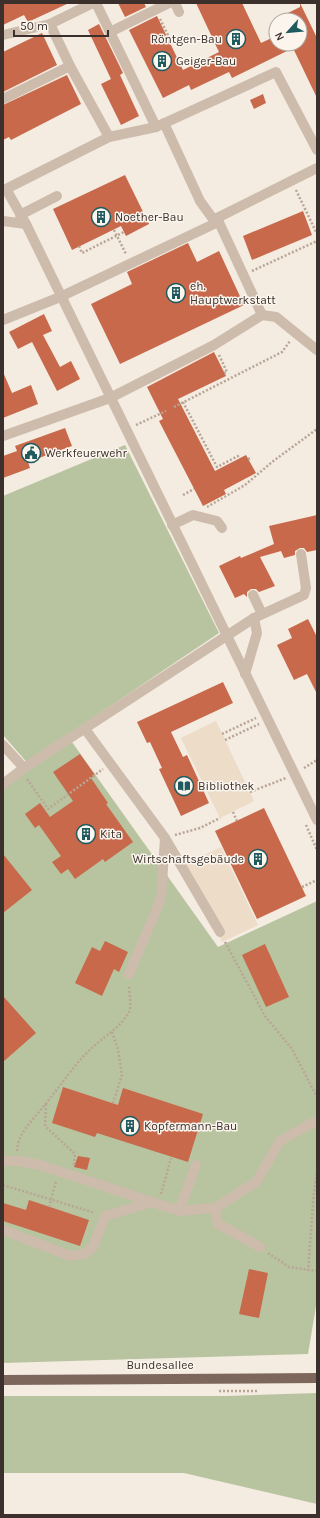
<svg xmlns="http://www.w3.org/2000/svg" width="320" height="1518" viewBox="0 0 320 1518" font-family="Karla,sans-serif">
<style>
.green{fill:#b8c4a0}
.plaza{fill:#ecdcc8}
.building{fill:#c8694b}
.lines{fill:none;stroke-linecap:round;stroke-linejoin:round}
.path{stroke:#b9a596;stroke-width:2.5;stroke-dasharray:2 2;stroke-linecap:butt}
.minor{stroke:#cdbbac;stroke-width:10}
.major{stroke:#7d675c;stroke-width:10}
.labels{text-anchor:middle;stroke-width:3;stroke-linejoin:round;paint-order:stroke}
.poi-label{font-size:12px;fill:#3b302b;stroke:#fbf5ee;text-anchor:start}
.street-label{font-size:12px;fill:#3b302b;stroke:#fbf5ee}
</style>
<rect width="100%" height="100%" fill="#f4ebe1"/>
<g class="green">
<path d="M125 445 219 633 67 735 218 947 317 901V1300L308 1354 3 1363V790L31 767 3 735V496Z"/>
<path d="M317 1393V1504L184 1473H3V1396H227Z"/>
</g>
<g class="plaza">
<path d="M216 721 254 801 220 818 181 738Z"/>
<path d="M221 847 258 925 222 942 184 865Z"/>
</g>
<g class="building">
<path d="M3 3H69L28 22 24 15 3 25Z"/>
<path d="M118 3H144L146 7 125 17Z"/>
<path d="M196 3H242L261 43 276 36V44H300V20H274L300 7V3L317 38V98L293 48 232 78 229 72 191 90 189 85 163 98 129 30 157 16 183 70 219 52Z"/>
<path d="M99 24 123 73 120 75 139 116 121 125 101 84 111 79 88 30Z"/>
<path d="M42 33 57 65 3 92V52Z"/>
<path d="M67 75 81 104 11 140 9 137 3 140V105Z"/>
<path d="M263 94 266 103 254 109 250 100Z"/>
<path d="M125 175 149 224 126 236 121 226 72 250 53 209Z"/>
<path d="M303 211 312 235 252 260 243 236Z"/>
<path d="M188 243 197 262 219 251 244 305 120 364 91 304 132 284 127 272Z"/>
<path d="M44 314 52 331 43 335 60 367 71 361 80 379 57 391 32 342 18 349 9 332Z"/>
<path d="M214 352 226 376 178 399 215 471 246 455 256 473 224 490 226 494 203 506 159 421 163 419 147 387Z"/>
<path d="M3 372 12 393 31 385 38 404 3 418Z"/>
<path d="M65 428 72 446 28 462 30 468 3 478V456L17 451 15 446Z"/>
<path d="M317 515V550L307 552 304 548H300L295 551V555L284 558 281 551 260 557 275 586 259 592 256 589H251L247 592V597L244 594 235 598 219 566 240 556 241 558 274 544 269 526Z"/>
<path d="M308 619 317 637V694L307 674 294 680 277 645 292 638 288 629Z"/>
<path d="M223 682 233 703 171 732 183 757 187 755 209 803 181 816 159 769 162 768 150 742 147 743 137 722Z"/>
<path d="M80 754 95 775 91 778 108 803 106 804 133 842 105 862 103 859 75 879 68 869 61 874 52 862 61 856 39 825 35 828 25 814 40 803 50 817 73 801 53 772Z"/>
<path d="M264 808 306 896 257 919 215 831Z"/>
<path d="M3 854 32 890 3 913Z"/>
<path d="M105 941 128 952 119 972 114 969 102 996 75 983 92 947 100 951Z"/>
<path d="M265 944 289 997 266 1007 242 955Z"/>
<path d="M3 996 36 1033 3 1062Z"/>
<path d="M63 1087 118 1105 123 1088 203 1114 188 1162 97 1133 95 1137 52 1123Z"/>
<path d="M78 1156 90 1158 87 1170 74 1167Z"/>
<path d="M29 1200 89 1220 80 1246 3 1221V1203L26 1210Z"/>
<path d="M249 1269 268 1273 259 1318 239 1314Z"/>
</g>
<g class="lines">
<g class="path">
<path d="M160 19 169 37H167"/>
<path d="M296 190 317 234"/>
<path d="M114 230 126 254"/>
<path d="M79 246 82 253 124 232"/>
<path d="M252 271 317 241"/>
<path d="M219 355 227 372 224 373"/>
<path d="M183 402 217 467 240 455"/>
<path d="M174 407 282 352 290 341"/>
<path d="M136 425 166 411"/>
<path d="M248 459 252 458"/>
<path d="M183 495 194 489"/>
<path d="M207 507 245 485 272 462 317 429"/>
<path d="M222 734 256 718"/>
<path d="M225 740 259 724"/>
<path d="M304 768 317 760"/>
<path d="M27 779 48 809 103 769"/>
<path d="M250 792 286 778"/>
<path d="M233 812 237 821"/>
<path d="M306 825 317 850"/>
<path d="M175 835 200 828 220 818"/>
<path d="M302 887 317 880"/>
<path d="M225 942 265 1016 292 1049 317 1097"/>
<path d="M112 1032 118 1049 122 1075 113 1103"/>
<path d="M46 1104 45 1126 75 1154 74 1165"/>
<path d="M17 1151C18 1133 32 1121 43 1107 60 1087 74 1064 94 1046 106 1035 121 1027 129 1012 132 1006 129 992 129 985"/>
<path d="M3 1185 95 1213"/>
<path d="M161 1194 171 1158"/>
<path d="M49 1207 56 1181"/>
<path d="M268 1253 289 1267 317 1271"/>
<path d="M308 1271 314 1192 317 1171"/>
<path d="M219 1391H258"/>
</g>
<g class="minor">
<path d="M93 3 50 24 70 66 109 137"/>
<path d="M96 3 156 127"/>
<path d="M175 3 179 12"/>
<path d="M110 32 169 3"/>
<path d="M3 35 50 24"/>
<path d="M3 99 70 66"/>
<path d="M164 123 200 201 216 223"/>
<path d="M317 150 276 72 156 127 109 137 6 189 26 224 317 820"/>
<path d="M20 215 57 196"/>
<path d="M3 221 26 224"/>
<path d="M262 315 276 317 317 350"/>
<path d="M3 320 60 297 216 223 217 218 317 168"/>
<path d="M3 436 110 398 214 345 262 315 217 218"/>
<path d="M172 525 193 515 217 521 222 528"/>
<path d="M253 595 262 614"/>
<path d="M245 674 257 633 254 618"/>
<path d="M85 729 165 838 161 899 129 974"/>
<path d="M3 745 24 768"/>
<path d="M3 784 24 768 254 618 304 595 306 588 301 554"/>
<path d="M165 838 220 932"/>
<path d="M3 1161H19L40 1165 179 1211 215 1208 256 1182 280 1141 312 1123H317"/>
<path d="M215 1208 218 1224 260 1247"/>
<path d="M179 1211 196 1165"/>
<path d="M3 1230 70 1256 84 1254 93 1247 105 1216 152 1202"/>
</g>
<path class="major" d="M3 1380 317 1378"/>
</g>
<defs>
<symbol id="building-ring" viewBox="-11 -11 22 22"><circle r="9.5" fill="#fbf5ee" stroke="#1f5a5e" stroke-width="1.5"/><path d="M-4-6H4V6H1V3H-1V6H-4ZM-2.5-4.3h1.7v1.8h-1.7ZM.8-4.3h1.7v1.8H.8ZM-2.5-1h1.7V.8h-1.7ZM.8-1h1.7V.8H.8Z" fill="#1f5a5e"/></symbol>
<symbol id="civic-ring" viewBox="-11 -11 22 22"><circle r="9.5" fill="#fbf5ee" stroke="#1f5a5e" stroke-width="1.5"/><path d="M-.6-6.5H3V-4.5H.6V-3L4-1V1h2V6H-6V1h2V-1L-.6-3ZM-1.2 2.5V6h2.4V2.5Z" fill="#1f5a5e"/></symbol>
<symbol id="library-ring" viewBox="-11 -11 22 22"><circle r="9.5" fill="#fbf5ee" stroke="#1f5a5e" stroke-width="1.5"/><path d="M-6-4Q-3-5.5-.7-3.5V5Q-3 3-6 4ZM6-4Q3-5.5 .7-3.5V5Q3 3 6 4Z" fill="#1f5a5e"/></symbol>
</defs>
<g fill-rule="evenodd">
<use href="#building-ring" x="225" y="28" width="22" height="22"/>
<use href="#building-ring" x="151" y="50" width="22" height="22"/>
<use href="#building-ring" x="90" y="206" width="22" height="22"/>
<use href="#building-ring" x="165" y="282" width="22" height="22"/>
<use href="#civic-ring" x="20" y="442" width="22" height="22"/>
<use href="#library-ring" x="173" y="775" width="22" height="22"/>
<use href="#building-ring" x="75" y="823" width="22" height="22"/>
<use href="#building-ring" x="247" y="848" width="22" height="22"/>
<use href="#building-ring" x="119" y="1115" width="22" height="22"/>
</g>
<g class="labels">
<g class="poi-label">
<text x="222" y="43" text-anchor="end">Röntgen-Bau</text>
<text x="176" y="65">Geiger-Bau</text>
<text x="115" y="221">Noether-Bau</text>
<text x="190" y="290">eh.<tspan x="190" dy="14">Hauptwerkstatt</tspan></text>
<text x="45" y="457">Werkfeuerwehr</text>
<text x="198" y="790">Bibliothek</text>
<text x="100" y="838">Kita</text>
<text x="244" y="863" text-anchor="end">Wirtschaftsgebäude</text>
<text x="144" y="1130">Kopfermann-Bau</text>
</g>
<g class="street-label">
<text x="160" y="1369">Bundesallee</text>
</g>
</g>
<rect width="320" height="1518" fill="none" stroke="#3b302b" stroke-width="8"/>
<g transform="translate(288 32) rotate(243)"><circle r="19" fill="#fbf5ee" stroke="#aea6a0"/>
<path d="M0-3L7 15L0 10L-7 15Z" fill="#1f5a5e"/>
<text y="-6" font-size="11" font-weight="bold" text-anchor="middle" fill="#3b302b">N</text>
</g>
<path d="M14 30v6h94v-6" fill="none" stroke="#3b302b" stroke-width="2"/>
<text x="20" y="30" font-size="12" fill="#3b302b" stroke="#fbf5ee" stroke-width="3" paint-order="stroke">50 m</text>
</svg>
